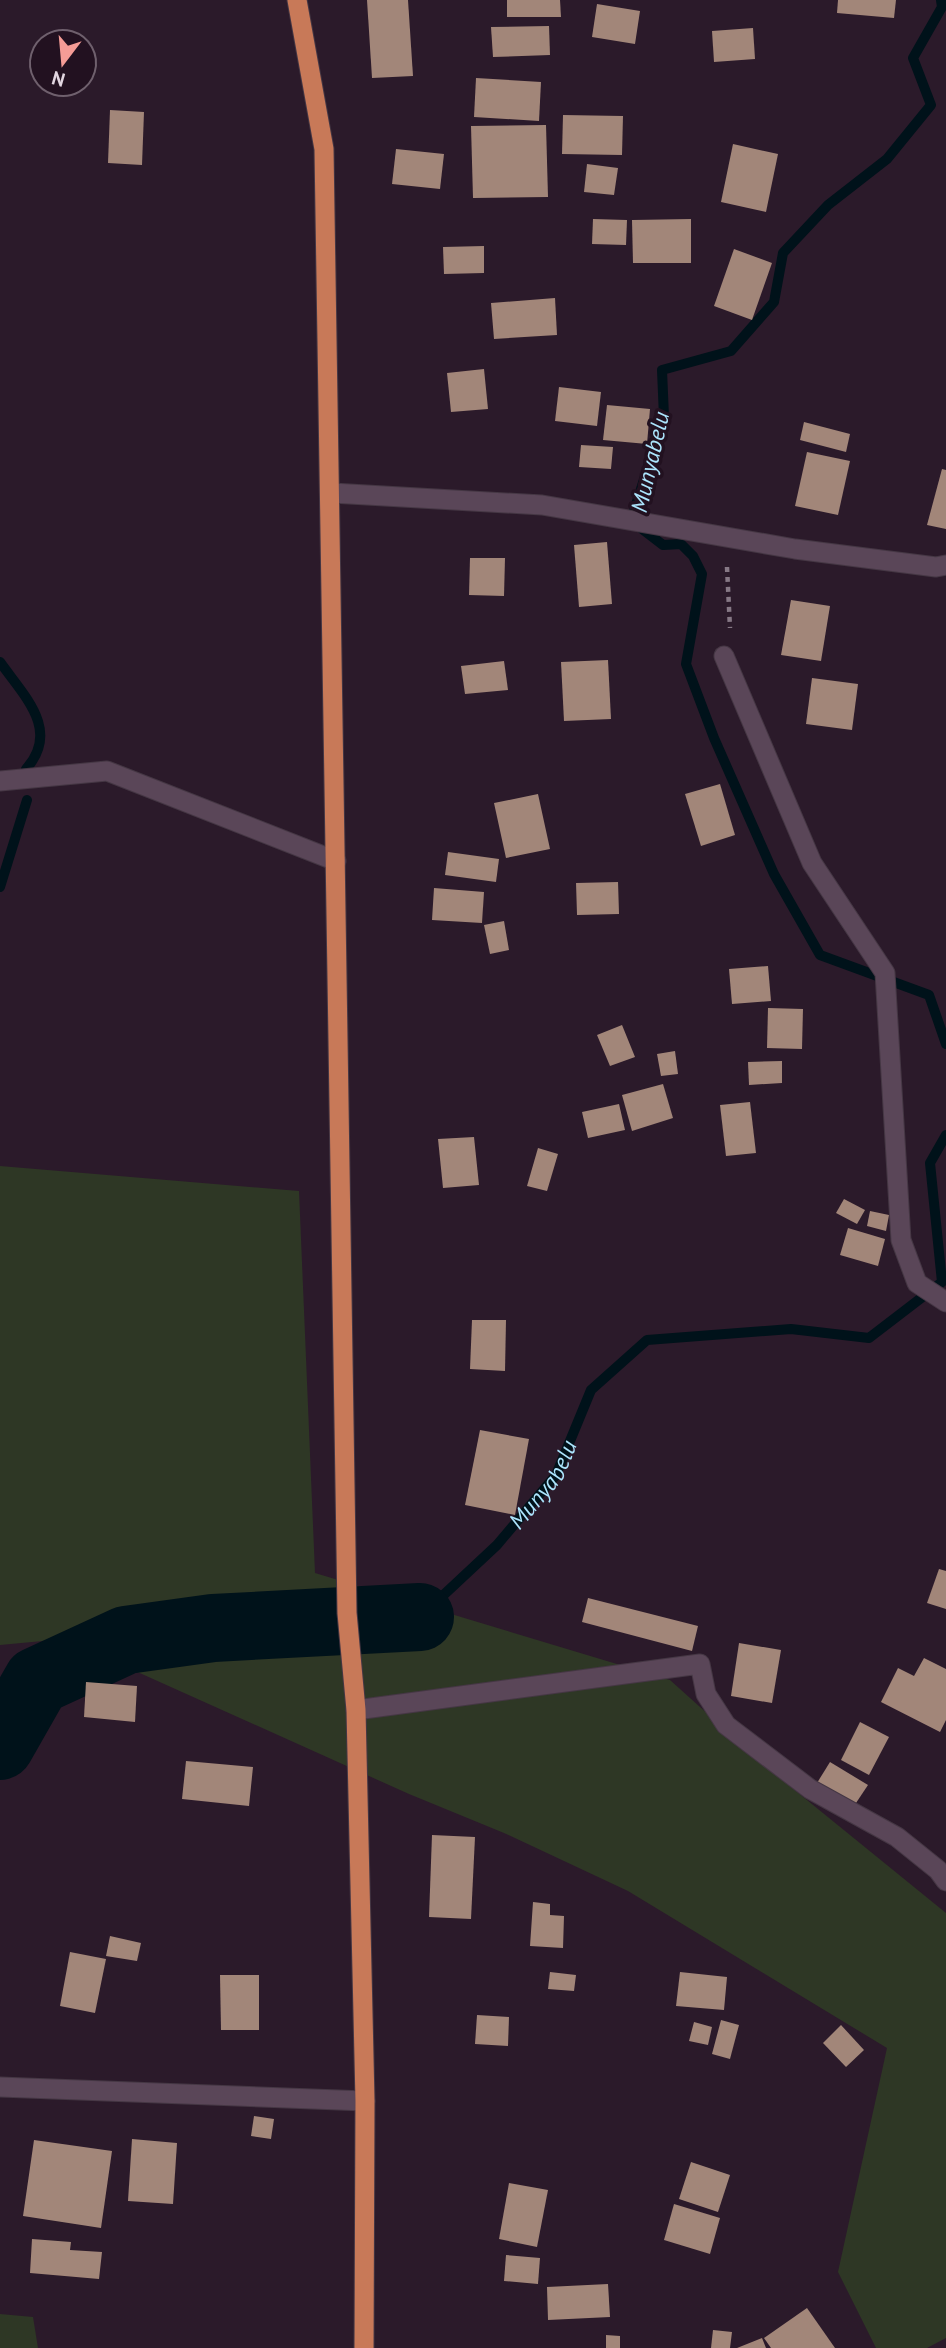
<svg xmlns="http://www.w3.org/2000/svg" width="946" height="2348" viewBox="0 0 946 2348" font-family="'PT Sans',sans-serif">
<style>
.green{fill:#2e3725}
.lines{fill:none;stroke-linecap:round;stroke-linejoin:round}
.stream{stroke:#00121a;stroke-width:10}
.river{stroke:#00121a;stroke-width:68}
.building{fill:#a28679}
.service-casing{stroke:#453744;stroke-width:21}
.minor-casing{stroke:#453744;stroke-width:21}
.trunk-casing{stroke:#453744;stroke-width:21}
.path{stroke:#867885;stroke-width:4.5;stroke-dasharray:5 5;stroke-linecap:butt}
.service{stroke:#5a4658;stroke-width:19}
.minor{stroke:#5a4658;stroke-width:19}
.trunk{stroke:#c87958;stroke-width:19}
.labels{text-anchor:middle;stroke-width:7;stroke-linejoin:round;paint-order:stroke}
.water-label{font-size:23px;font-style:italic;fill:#ace5fd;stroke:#221120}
</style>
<rect width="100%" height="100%" fill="#2b1a2a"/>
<g class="green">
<path d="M0 1166 299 1191 315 1573 670 1680 770 1770 946 1913V2338L927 2348H876L838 2272 887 2048 628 1891 504 1833 409 1794 64 1639 0 1645Z"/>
<path d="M0 2314 33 2317 38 2348H0Z"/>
</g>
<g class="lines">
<g class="stream">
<path d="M941 0 942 7 913 58 931 105 887 159 828 205 783 253 774 302 731 351 662 370 664 417 633 514 637 525 663 545 681 544 693 556 702 574 686 664 714 738 774 874 820 955 929 995 946 1044"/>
<path d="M0 662C24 696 61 730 26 769"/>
<path d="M0 887 27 800"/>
<path id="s1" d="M420 1617 497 1545 556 1475 591 1390 647 1340 791 1329 869 1338 942 1282 930 1163 946 1135"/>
</g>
<path class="river" d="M0 1746 37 1681 126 1640 213 1628 420 1617"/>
</g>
<g class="building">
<path d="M367 0H408L413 76 372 78Z"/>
<path d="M507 0H560L561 17H507Z"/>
<path d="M838 0H896L894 18 837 13Z"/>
<path d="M597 4 640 11 635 44 592 37Z"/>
<path d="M549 26 550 55 493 57 491 27Z"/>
<path d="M753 28 755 59 714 62 712 31Z"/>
<path d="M476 78 541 82 539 121 474 117Z"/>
<path d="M110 110 144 112 142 165 108 163Z"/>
<path d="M563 115 623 116 622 155 562 154Z"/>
<path d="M546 125 548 197 473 198 471 126Z"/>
<path d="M733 144 778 154 766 212 721 202Z"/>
<path d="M396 149 444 154 440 189 392 184Z"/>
<path d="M587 164 618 168 614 195 584 192Z"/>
<path d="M593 219 627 220 626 245 592 244Z"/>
<path d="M691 219V263H633L632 220Z"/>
<path d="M484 246V273L444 274 443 247Z"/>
<path d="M734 249 772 263 752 320 714 306Z"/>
<path d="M555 298 557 335 494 339 491 303Z"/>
<path d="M484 369 488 409 451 412 447 373Z"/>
<path d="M559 387 601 392 597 426 555 421Z"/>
<path d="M607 405 650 409 647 444 603 440Z"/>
<path d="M804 422 850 434 846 452 800 440Z"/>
<path d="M581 445 613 447 611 469 579 467Z"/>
<path d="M807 452 850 461 838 515 795 506Z"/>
<path d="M942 469 946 470V529L927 525Z"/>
<path d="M607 542 612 604 579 607 574 545Z"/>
<path d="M470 558H505L504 596 469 595Z"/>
<path d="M791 600 830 606 821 661 781 655Z"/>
<path d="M608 660 611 719 564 721 561 662Z"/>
<path d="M504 661 508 690 465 694 461 666Z"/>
<path d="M812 678 858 684 852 730 806 724Z"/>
<path d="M720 784 735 835 701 846 685 794Z"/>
<path d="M538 794 550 849 506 858 494 803Z"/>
<path d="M448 852 499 859 496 882 445 875Z"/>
<path d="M618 882 619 914 577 915 576 883Z"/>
<path d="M434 888 484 892 482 923 432 920Z"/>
<path d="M504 921 509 950 490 954 484 925Z"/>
<path d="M768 966 771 1001 732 1004 729 969Z"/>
<path d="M768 1008 803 1009 802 1049 767 1048Z"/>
<path d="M622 1025 635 1057 610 1066 597 1035Z"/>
<path d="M675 1051 678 1074 661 1076 657 1054Z"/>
<path d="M782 1061V1083L749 1085 748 1062Z"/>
<path d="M663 1084 673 1118 632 1131 622 1095Z"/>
<path d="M750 1102 756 1153 726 1156 720 1105Z"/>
<path d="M619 1104 625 1130 588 1138 582 1112Z"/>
<path d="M474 1137 479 1185 443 1188 438 1139Z"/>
<path d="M538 1148 558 1154 547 1191 527 1186Z"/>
<path d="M844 1199 865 1210 857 1224 836 1213Z"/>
<path d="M870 1211 889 1215 886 1231 867 1226Z"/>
<path d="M848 1228 885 1239 878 1266 840 1255Z"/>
<path d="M472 1320H506L505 1371 470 1369Z"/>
<path d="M480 1430 529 1439 515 1515 465 1505Z"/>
<path d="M939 1569 946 1571V1609L927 1603Z"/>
<path d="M588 1598 698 1626 692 1651 582 1622Z"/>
<path d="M739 1643 781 1650 772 1703 731 1696Z"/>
<path d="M924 1658 946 1669V1720L940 1732 881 1702 898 1668 914 1676Z"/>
<path d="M86 1682 137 1686 135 1722 84 1717Z"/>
<path d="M860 1722 889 1737 869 1775 841 1760Z"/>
<path d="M186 1761 253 1767 249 1806 182 1799Z"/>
<path d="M830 1762 868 1785 854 1806 817 1783Z"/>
<path d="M432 1835 475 1837 471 1919 429 1917Z"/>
<path d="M533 1902 550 1904V1915L564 1916 563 1948 530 1946Z"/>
<path d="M110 1936 141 1943 137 1961 106 1956Z"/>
<path d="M70 1952 106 1959 95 2013 60 2006Z"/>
<path d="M550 1972 576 1975 574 1991 548 1989Z"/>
<path d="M680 1972 727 1977 724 2010 676 2006Z"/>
<path d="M220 1975H259V2030H221Z"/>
<path d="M477 2015 509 2017 508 2046 475 2044Z"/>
<path d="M721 2020 739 2025 730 2059 712 2054Z"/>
<path d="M694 2022 712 2027 708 2045 689 2041Z"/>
<path d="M841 2025 864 2050 846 2067 823 2043Z"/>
<path d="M254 2116 274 2119 271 2139 251 2136Z"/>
<path d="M132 2139 177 2143 173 2204 128 2201Z"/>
<path d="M34 2140 112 2151 101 2228 23 2216Z"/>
<path d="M691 2162 730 2175 718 2212 679 2199Z"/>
<path d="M509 2183 548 2190 537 2247 499 2239Z"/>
<path d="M674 2204 720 2218 710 2254 664 2240Z"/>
<path d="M32 2239 71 2242 70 2250 102 2252 99 2279 30 2273Z"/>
<path d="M506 2255 540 2258 538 2284 504 2281Z"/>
<path d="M608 2284 610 2317 548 2320 547 2287Z"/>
<path d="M807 2308 835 2348H771L764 2338Z"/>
<path d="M713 2330 732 2332 730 2348H711Z"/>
<path d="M606 2335 620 2336V2348H606Z"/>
<path d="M762 2338 766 2348H737Z"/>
</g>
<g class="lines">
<defs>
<path id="service" d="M724 656 812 863 885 973 901 1240 917 1283 946 1302"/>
<g id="minor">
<path d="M332 493 542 505 795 549 936 567 946 565"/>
<path d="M0 781 107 771 336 861"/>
<path d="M356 1710 700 1664 706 1694 726 1725 810 1789 897 1837 938 1870 946 1881"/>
<path d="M0 2087 365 2101"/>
</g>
<path id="trunk" d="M297 0 324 149 347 1613 356 1710 365 2101 364 2348"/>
</defs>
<use href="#service" class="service-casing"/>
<use href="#minor" class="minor-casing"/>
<use href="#trunk" class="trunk-casing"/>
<path class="path" d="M727 567 730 628"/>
<use href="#service" class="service"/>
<use href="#minor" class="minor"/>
<use href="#trunk" class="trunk"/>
</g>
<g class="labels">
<g class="water-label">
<text transform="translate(650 462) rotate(-77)" y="8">Munyabelu</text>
<text dy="8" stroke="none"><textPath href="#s1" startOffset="182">Munyabelu</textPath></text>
</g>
</g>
<g transform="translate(63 63) rotate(196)"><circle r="33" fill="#221120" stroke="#6f606d" stroke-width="2"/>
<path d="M0-5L12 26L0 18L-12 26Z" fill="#f59c96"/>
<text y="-10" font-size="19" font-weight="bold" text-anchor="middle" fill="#e2d6e0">N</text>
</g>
</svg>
